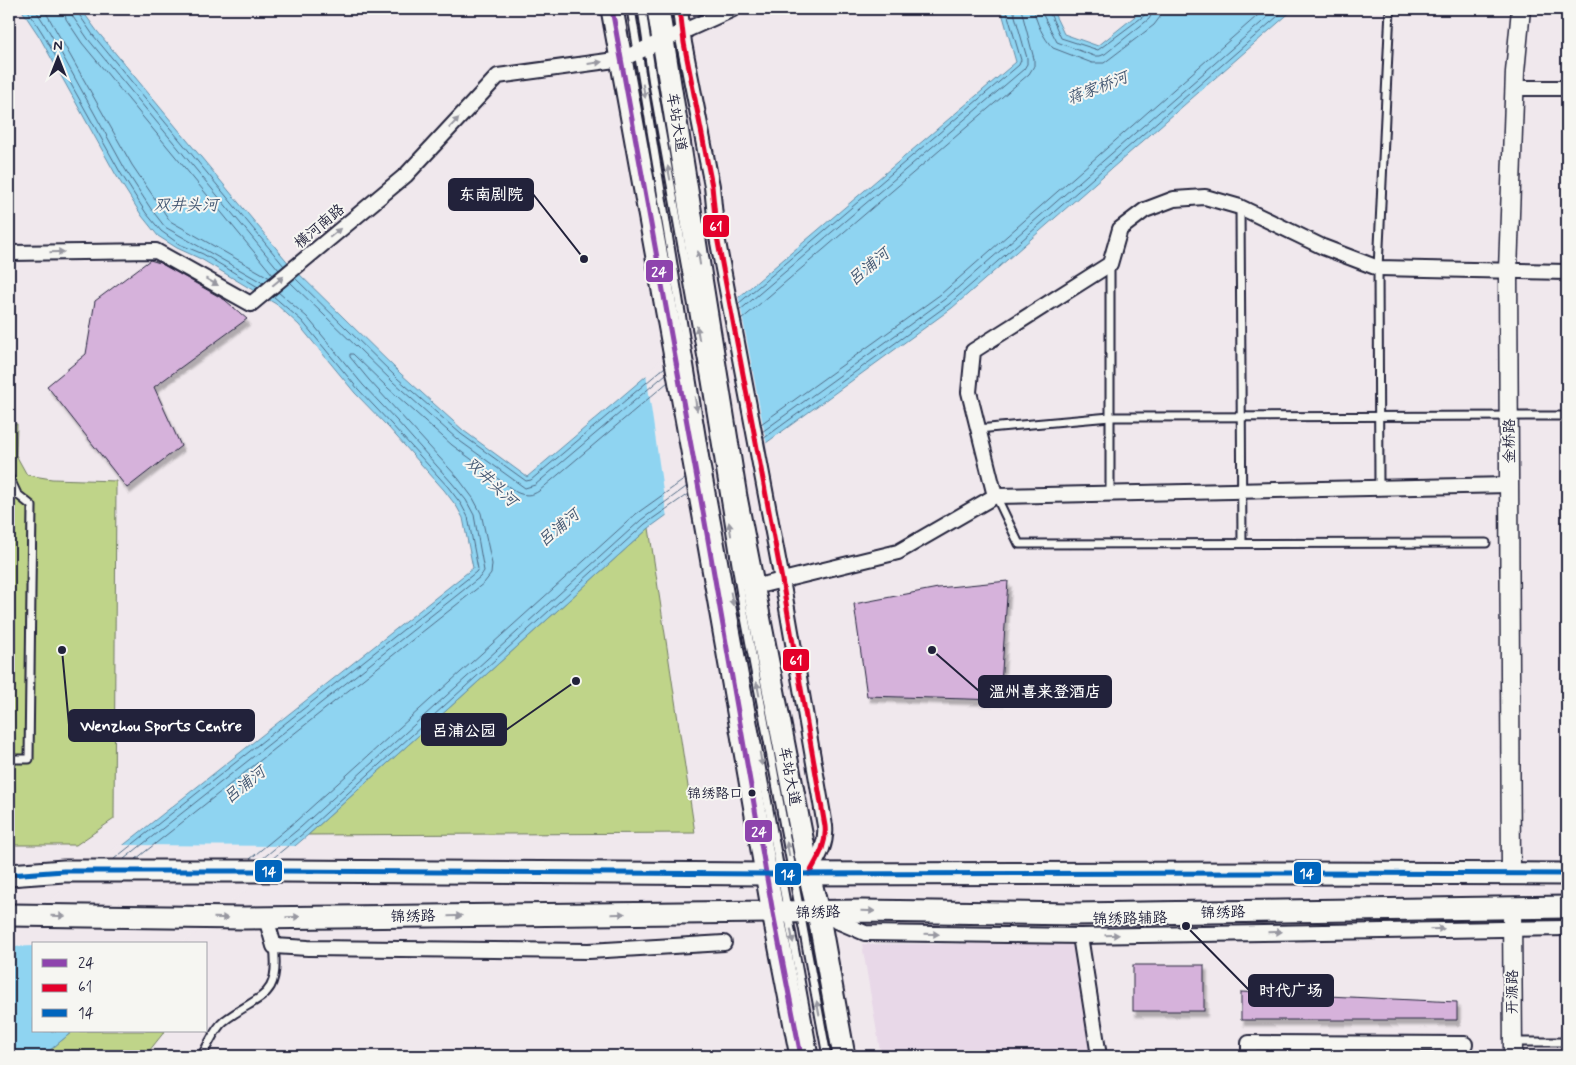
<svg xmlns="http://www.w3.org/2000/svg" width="1576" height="1065" viewBox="0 0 1576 1065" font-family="Mynerve,'LXGW WenKai TC',sans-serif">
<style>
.built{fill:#e8d8e8}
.green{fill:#bfd489;stroke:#707b62}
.water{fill:#8fd4f1;stroke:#638da8}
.pier{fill:#f0e8ed}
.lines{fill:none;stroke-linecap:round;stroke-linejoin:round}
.shore{stroke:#4e6984;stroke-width:1}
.building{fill:#d6b2db;stroke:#22223b;filter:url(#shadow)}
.service-casing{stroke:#22223b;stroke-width:11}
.minor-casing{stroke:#22223b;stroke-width:18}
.tertiary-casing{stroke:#22223b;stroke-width:21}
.primary-casing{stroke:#22223b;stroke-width:25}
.service{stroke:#f6f6f2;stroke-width:7}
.minor{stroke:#f6f6f2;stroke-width:14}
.tertiary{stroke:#f6f6f2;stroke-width:18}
.primary{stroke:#f6f6f2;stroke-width:21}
.bus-1-casing{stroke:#f6f6f2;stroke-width:9}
.bus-2-casing{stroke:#f6f6f2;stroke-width:9}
.bus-3-casing{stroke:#f6f6f2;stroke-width:9}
.bus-1{stroke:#8e44ad;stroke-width:5}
.bus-2{stroke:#e4002b;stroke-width:5}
.bus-3{stroke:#0065bd;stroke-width:5}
.oneway{fill:#9797a0}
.bus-dot{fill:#22223b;stroke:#f6f6f2;stroke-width:2}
.labels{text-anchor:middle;stroke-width:4;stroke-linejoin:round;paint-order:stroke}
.bus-label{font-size:14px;fill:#22223b;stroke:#f6f6f2;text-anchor:end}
.street-label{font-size:15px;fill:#22223b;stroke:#f6f6f2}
.water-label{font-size:16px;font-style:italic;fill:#435772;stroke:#f6f6f2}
.leader{fill:none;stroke:#22223b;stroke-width:2}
.callout-dot{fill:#22223b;stroke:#f6f6f2;stroke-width:2}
.callout{fill:#22223b;stroke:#22223b;stroke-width:2}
.callout-label{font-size:16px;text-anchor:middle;font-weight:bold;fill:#fff}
.line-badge{stroke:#f6f6f2;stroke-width:2}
.badge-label{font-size:14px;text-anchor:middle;font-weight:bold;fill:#fff}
</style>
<defs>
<filter id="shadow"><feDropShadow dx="3" dy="5.5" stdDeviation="1" flood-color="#0004"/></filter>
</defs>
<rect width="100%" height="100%" fill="#f0e8ed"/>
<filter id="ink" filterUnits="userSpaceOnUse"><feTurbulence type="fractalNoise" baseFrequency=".02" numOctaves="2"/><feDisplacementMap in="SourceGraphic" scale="10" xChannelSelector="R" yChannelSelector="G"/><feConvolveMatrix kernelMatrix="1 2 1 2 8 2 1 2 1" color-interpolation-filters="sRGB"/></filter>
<g filter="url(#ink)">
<path class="built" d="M862 944H1072L1090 1056H881Z"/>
<g class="green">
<path d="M9 424H17L16 455 27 475 52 479 116 481 114 819 76 845H9Z"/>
<path d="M649 528 695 833 308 835Z"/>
<path d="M73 1031H165L145 1056H43Z"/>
</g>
<path class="water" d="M21 9H81L97 31 290 265 401 374 464 431 527 477 1016 62 1001 9H1052L1064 34 1098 46 1144 9H1294L952 308 649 528 308 835 178 944H34V1031H73L43 1056H9V936L473 568 463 518 457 507 444 490 389 428 355 393 299 325 276 304 201 259 177 248 158 236 142 216 116 175 39 36Z"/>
<g class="pier">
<path d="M738 294 767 446 667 518 646 373Z"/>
<path d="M119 845 298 846 182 944H34V946L9 947V933Z"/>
</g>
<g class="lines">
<g class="shore">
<path d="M27 9 43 34 120 172 146 213 161 231 179 244 203 254 258 287"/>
<path d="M35 9 49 31 125 169 151 209 165 227 263 283"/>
<path d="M44 9 132 165 170 221 270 278"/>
<path d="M64 9 66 19 82 43 273 275"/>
<path d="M71 9 73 17 88 39 279 270"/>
<path d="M77 9 78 13 93 35 284 266"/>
<path d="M1034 9C1035 21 1044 39 1053 48L1092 63H1104L1154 25 1160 17 1161 9"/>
<path d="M1042 9 1043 15 1057 42 1094 56H1100L1105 54 1149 19 1152 14 1153 9"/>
<path d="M1048 9 1061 38 1098 50 1145 15 1147 9"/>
<path d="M295 278 397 378 461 434 526 481 531 480 665 367"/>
<path d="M290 282 393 382 457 439 525 488 535 485 666 374"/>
<path d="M738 304 1019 65 1021 60 1006 9"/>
<path d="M739 311 1024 69 1027 64V58L1013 9"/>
<path d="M741 320 1029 74 1034 66V59L1021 9"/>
<path d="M761 424 941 294 1265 9"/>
<path d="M762 432 945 299 1277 9"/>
<path d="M763 439 949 304 1286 9"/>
<path d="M114 859 476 572 478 569 468 517 461 504 448 487 392 425 358 389 302 321 273 296"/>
<path d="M124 859 480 577 484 571 474 515 466 500 452 483 397 421 363 385 307 317 278 292"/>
<path d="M136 859 484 583 491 574 492 564 481 513 473 498 458 478 369 380 350 357V354H353L388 388 452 445 516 492C524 496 532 496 539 491L668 382"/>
<path d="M250 859 296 821 636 514 685 479"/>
<path d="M262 859 301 827 641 520 686 487"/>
<path d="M272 859 305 832 645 524 688 494"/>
</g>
</g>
<g class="building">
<path d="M150 260 160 263 225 300 247 319 154 387 181 446 127 488 47 386 86 354 95 301Z"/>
<path d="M1008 581 1000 700 867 696 854 604 938 588Z"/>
<rect x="1133" y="965" width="71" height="46"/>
<path d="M1241 992 1457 1002V1020H1241Z"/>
</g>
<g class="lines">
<defs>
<g id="service">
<path d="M631 9 706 465 814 1056"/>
<path d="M642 9 653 84 706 381 743 607 827 1056"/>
<path d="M1240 207 1242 543"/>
<path d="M978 429 1110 417 1567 416"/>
<path d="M9 477 17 494 32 506 29 759H9"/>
<path d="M1379 488 1378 268 1390 9"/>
<path d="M1110 493V265"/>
<path d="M996 496 1019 544 1486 543"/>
<path d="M1513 1042H1567"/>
<path d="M203 1056V1053C209 1044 215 1028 224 1021 259 994 281 1000 274 946"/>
</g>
<g id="minor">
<path d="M680 9 684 43 712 186 717 237 782 580 825 826C827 845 818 858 809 874"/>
<path d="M1514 88H1567"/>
<path d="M9 253 156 251 251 304 406 175 498 76 622 59 733 9"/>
<path d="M995 496 969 392 973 351 1110 264 1120 229 1145 210 1174 199 1205 197 1240 207 1323 247 1378 268 1567 272"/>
<path d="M754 587 898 552 995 496 1509 485"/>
<path d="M823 915 865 933 1080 936 1567 928"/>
<path d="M266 918 274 946 308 948 589 951 724 943"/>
<path d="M1080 936 1099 1056"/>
<path d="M1249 1056V1043L1465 1044"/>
<path d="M1373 1056 1374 1044"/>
</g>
<g id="tertiary">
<path d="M1511 874 1508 271 1515 72 1521 9"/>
<path d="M1512 908 1513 1056"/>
</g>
<g id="primary">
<path d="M612 9 706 528 773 913 801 1056"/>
<path d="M658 9 736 497 809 874 818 912 844 1056"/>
<path d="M9 875 64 871H284L766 874 1292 873 1567 874"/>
<path d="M9 915 244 918 862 911 1075 914 1567 907"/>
</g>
</defs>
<use href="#service" class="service-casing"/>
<use href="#minor" class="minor-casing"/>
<use href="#tertiary" class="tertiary-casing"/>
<use href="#primary" class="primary-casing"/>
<use href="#service" class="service"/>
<use href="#minor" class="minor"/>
<use href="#tertiary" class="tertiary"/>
<use href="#primary" class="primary"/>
<defs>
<path id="bus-1" d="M612 9 706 528 773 913 801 1056"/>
<path id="bus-2" d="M680 9 684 43 712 186 717 237 782 580 825 826C827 845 818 858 809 874"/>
<path id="bus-3" d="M9 875 64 871H284L766 874 1292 873 1567 874"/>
</defs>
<use href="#bus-1" class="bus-1-casing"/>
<use href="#bus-2" class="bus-2-casing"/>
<use href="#bus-3" class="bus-3-casing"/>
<use href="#bus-1" class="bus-1"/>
<use href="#bus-2" class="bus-2"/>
<use href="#bus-3" class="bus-3"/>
</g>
<defs><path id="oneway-solid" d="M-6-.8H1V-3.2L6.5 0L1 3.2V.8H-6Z" transform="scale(1.25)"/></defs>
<g class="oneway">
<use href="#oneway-solid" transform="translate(595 63) rotate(-8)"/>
<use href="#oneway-solid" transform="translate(644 91) rotate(80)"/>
<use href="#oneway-solid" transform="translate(454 123) rotate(-47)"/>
<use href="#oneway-solid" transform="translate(669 173) rotate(-100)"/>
<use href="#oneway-solid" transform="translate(335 233) rotate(-40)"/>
<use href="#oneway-solid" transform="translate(57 252) rotate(-1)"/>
<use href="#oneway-solid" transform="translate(699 258) rotate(-99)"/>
<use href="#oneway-solid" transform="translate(278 281) rotate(-40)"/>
<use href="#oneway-solid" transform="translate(212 282) rotate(29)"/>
<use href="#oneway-solid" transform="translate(698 333) rotate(-100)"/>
<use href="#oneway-solid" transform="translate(696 404) rotate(81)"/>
<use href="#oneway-solid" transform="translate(730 529) rotate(-99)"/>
<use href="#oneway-solid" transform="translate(732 599) rotate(79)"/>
<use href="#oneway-solid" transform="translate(758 689) rotate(-101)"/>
<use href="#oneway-solid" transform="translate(761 759) rotate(80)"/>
<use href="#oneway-solid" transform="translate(788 849) rotate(-101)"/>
<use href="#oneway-solid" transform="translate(868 911) rotate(1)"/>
<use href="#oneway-solid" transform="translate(618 914) rotate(-1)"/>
<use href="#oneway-solid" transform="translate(58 916) rotate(1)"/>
<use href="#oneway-solid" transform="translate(455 916) rotate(-1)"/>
<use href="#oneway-solid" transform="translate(293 917) rotate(-1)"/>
<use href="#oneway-solid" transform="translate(221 918) rotate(1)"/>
<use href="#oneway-solid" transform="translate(1437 929) rotate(-1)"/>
<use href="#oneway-solid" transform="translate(1275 932) rotate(-1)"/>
<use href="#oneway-solid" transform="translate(932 934) rotate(1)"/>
<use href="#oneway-solid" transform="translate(1112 935) rotate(-1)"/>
<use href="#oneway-solid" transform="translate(792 936) rotate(80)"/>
<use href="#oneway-solid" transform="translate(818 1008) rotate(-101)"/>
</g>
</g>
<circle class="bus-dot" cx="752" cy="793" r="4.5"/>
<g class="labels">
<g class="bus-label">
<text x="743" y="798">锦绣路口</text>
</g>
<g class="street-label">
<text transform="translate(677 122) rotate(81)" y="5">车站大道</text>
<text transform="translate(319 226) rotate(-40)" y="5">横河南路</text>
<text transform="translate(1509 441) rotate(-90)" y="5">金桥路</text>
<text transform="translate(790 776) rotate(79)" y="5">车站大道</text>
<text transform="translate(818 912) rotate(-1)" y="5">锦绣路</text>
<text transform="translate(1223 912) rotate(-1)" y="5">锦绣路</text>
<text transform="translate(413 916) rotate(-1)" y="5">锦绣路</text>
<text transform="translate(1130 918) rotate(-1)" y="5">锦绣路辅路</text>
<text transform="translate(1512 992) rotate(-90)" y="5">开源路</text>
</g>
<g class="water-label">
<text transform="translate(1097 87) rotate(-21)" y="6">蒋家桥河</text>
<text x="186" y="210">双井头河</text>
<text transform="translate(868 266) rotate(-40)" y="6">吕浦河</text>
<text transform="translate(492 481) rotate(43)" y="6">双井头河</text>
<text transform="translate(558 527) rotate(-40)" y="6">吕浦河</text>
<text transform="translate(244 784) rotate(-39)" y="6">吕浦河</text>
</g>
</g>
<path class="leader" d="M584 259L533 194M932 650L979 691M62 650L69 725M576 681L506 730M1186 926L1249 990"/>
<g class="callout-dot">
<circle cx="584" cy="259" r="5"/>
<circle cx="932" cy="650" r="5"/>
<circle cx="62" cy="650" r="5"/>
<circle cx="576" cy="681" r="5"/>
<circle cx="1186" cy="926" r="5"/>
</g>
<g class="callout">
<rect x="449" y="179" width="84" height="31" rx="5"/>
<rect x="979" y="676" width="132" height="31" rx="5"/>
<rect x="69" y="710" width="185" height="31" rx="5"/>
<rect x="422" y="714" width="84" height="31" rx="5"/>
<rect x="1249" y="975" width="84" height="31" rx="5"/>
</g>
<g class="callout-label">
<text x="491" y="200">东南剧院</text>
<text x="1045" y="697">温州喜来登酒店</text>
<text x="161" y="731">Wenzhou Sports Centre</text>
<text x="464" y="736">吕浦公园</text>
<text x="1291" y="996">时代广场</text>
</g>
<g class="line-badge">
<rect x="702" y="214" width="28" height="24" rx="5" fill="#e4002b"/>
<rect x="645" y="259" width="29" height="24" rx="5" fill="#8e44ad"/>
<rect x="782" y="648" width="28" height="24" rx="5" fill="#e4002b"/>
<rect x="744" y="819" width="29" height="24" rx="5" fill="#8e44ad"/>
<rect x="254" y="859" width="29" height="24" rx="5" fill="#0065bd"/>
<rect x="1293" y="861" width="29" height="24" rx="5" fill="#0065bd"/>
<rect x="774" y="862" width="28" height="24" rx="5" fill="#0065bd"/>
</g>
<g class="badge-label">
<text x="716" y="231">61</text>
<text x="659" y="276">24</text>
<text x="796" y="665">61</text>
<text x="759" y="836">24</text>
<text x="269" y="876">14</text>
<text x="1307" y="878">14</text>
<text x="788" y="879">14</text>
</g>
<rect width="1576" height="1065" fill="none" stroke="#f6f6f2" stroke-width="30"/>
<rect x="15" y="15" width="1546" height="1035" fill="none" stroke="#22223b" stroke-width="2" filter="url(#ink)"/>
<rect x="32" y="942" width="175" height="90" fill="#f6f6f2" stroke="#a1a1a9"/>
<rect x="42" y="959" width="25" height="8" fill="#8e44ad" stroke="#a1a1a9"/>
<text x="78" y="968" font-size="15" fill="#22223b">24</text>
<rect x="42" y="984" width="25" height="8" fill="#e4002b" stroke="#a1a1a9"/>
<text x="78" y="992" font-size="15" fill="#22223b">61</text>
<rect x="42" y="1009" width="25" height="8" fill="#0065bd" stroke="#a1a1a9"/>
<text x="78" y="1018" font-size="15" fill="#22223b">14</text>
<g transform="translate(58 58)" stroke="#f6f6f2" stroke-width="4" paint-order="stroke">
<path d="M0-4L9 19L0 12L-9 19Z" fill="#22223b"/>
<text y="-8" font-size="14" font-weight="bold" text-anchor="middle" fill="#22223b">N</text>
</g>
</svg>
